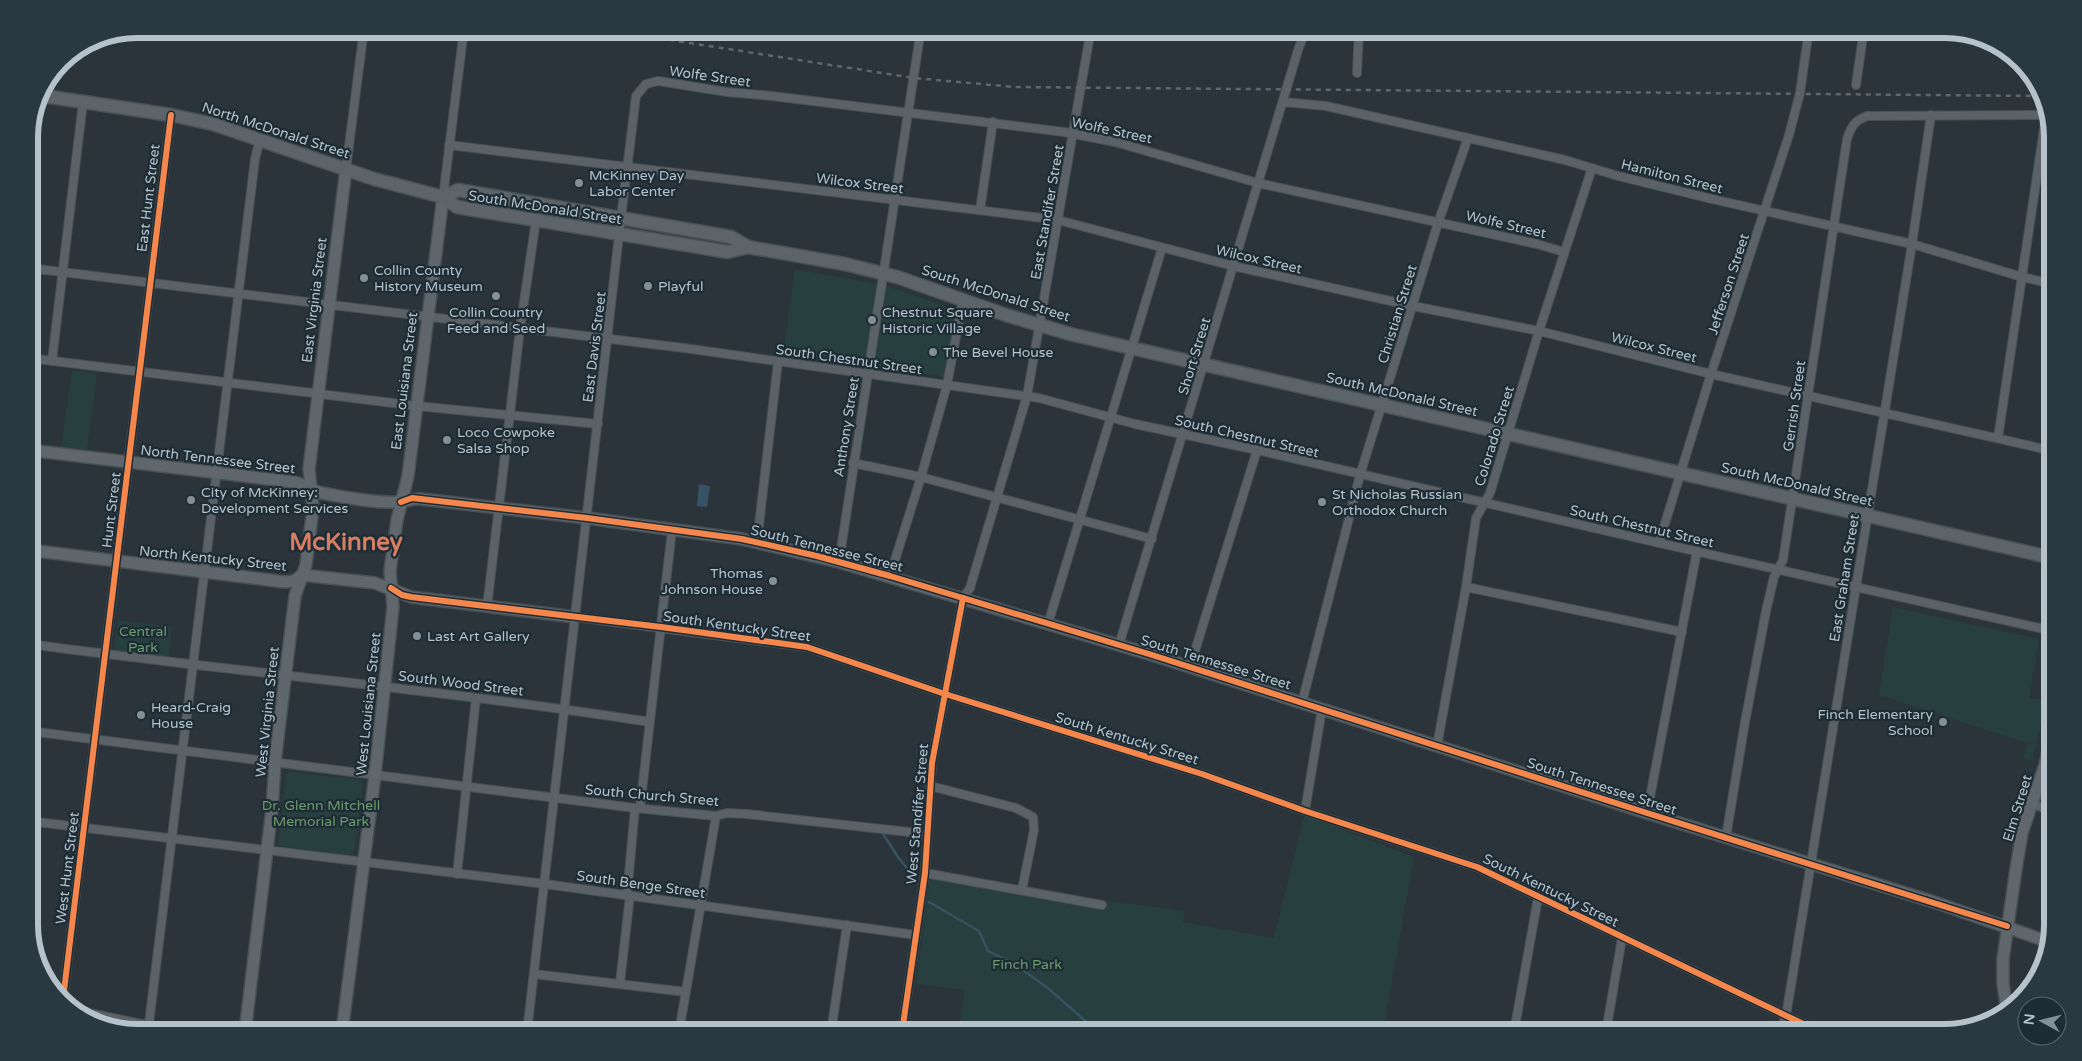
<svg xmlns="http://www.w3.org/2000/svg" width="2082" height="1061" viewBox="0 0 2082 1061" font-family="'Varela Round',sans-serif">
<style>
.green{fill:#273f3e}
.water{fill:#375264}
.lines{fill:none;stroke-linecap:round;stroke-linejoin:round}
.stream{stroke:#375264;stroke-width:2.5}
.street-casing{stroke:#495054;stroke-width:10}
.secondary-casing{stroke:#495054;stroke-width:14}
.primary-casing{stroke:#485156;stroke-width:15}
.street{stroke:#5b6267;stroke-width:8}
.secondary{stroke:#5f666c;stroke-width:11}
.primary{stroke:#5d6469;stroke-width:12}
.rail{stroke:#5f666c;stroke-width:2.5;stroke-dasharray:5 5;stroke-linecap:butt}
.cycleway-casing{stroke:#1d2c35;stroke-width:9}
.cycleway{stroke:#f5874c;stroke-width:6}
.poi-dot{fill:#849098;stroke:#1d2c35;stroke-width:2}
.labels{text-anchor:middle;stroke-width:4.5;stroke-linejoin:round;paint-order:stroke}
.street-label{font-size:14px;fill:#b5c2cb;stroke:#1d2c35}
.poi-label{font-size:14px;fill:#b5c2cb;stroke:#1d2c35;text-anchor:start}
.park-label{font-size:14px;fill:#6b9c6c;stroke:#1d2c35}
.town-label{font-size:24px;font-weight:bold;fill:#d97d62;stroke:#1d2c35}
.rim{fill:none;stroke:#b5c2cb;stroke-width:6}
</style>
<rect width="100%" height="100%" fill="#2a343a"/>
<g class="green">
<path d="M795 269 873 283 900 290 957 311 946 377 783 355Z"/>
<path d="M72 370 97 374 87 450 61 447Z"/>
<path d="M1893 607 2039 639 2029 698 2046 700 2033 761 2023 759 2027 743 1879 695Z"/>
<path d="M118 620 172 627 169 659 114 652Z"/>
<path d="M290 772 360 780 363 783 355 849 349 855 280 846 278 843 286 775Z"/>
<path d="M1304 815 1414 857 1383 1032H959L964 990 916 984 930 877 1102 908V900L1184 911 1183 922 1274 938Z"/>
</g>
<path class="water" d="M699 484 710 486 707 507 697 506Z"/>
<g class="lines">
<g class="stream">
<path d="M883 834 898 857 913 876"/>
<path d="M929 902 979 931 988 951 1016 965 1049 989 1098 1032"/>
<path d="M1118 1032 1130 1026 1139 1025 1178 1032"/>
</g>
<defs>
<g id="street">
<path d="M896 29C950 37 1008 37 1062 29"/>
<path d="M1357 73 1359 29"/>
<path d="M1856 85 1864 29"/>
<path d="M1283 102 1326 106 1565 160 1618 176 1712 199 1912 244 2022 277 2053 284"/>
<path d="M449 145 1058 220 1233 266 1413 306 1539 331 1711 374 2053 451"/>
<path d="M346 169 364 29"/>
<path d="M443 197 464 29"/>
<path d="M980 210 993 122"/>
<path d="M29 268 684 348 1039 398 1135 424 1257 450 1659 543 2053 631"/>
<path d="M29 358 417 406 598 424"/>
<path d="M52 361 83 102"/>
<path d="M1998 438 2046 115"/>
<path d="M853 463 921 477 1152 539"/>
<path d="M757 542 778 362"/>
<path d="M1659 543 1711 374 1789 135 1800 93 1809 29"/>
<path d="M839 562 921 29"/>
<path d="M890 576 921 477 947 385 963 299"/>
<path d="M1466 587 1682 632"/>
<path d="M487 607 520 329 536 220"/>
<path d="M575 617 807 647 945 694 1202 774 1305 811 1477 867 1820 1032"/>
<path d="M1048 624 1162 248"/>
<path d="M29 644C236 672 444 690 650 722"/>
<path d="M1119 645 1299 47 1307 29"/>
<path d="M1190 667 1257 450"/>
<path d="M1302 703 1360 475 1438 223 1468 138"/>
<path d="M29 731 635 808 716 816 727 813 747 814 927 834"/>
<path d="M1437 746 1466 587 1476 518 1490 493 1539 331 1592 168"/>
<path d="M930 786 1016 808 1033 817 1034 830 1022 890"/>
<path d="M2032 804 2053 811"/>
<path d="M640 808 672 530"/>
<path d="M1305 811 1322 709"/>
<path d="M1647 813 1697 551"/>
<path d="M29 821 545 884 916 935"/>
<path d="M1726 837 1745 722 1766 611 1774 577 1783 560 1847 139C1851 127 1854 121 1867 116L2048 115"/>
<path d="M925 873 1102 905"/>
<path d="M457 874 476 698"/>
<path d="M627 895 635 808"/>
<path d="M534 974 686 992"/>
<path d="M620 983 630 895"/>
<path d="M63 999 171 115"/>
<path d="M75 1010 180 1032"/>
<path d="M148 1032 255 159 260 139"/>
<path d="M527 1032 621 218 636 96 646 84 658 81 727 92 772 96 1064 132 1115 142 1258 183 1537 244 1564 252"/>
<path d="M679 1032 716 816"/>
<path d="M831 1032 847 925"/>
<path d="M902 1032 925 873 932 763 963 598 970 588 1027 396 1091 29"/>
<path d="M1514 1032 1538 898"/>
<path d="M1606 1032 1622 938"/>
<path d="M1780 1032 1786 1016 1912 244 1931 115"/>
</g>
<g id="secondary">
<path d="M29 450 293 482C304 484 311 491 322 493 342 497 377 503 398 502 406 502 412 498 421 499L587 518 742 539 839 562 1149 654 1647 813 1934 902 2049 942"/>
<path d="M29 550 285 582 294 581 302 575 375 583 411 597 575 617"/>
<path d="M2007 1010 2003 984V959L2016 869 2022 833 2045 765 2053 729"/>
<path d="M245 1032 272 809 275 762 295 596 306 565 313 508 309 469 346 169"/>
<path d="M342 1032 375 775 393 607 390 571 397 520 408 476 443 197"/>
</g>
<g id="primary">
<path d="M37 95 171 115 213 124 374 179 443 197 457 207 728 252 748 247"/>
<path d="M443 197 458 190 731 237 748 247 845 264 897 277 1006 315 1070 334 2053 558"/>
</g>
</defs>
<use href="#street" class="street-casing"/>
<use href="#secondary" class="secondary-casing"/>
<use href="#primary" class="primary-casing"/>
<use href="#street" class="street"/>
<use href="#secondary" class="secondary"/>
<use href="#primary" class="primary"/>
<path class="rail" d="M600 29 914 78 1014 87 2042 96"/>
<defs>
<g id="cycleway">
<path d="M401 502 412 498 421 499 587 518 742 539 817 556 890 576 1149 654 1647 813 2007 926"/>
<path d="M391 588 402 595 411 597 661 627 807 647 945 694 1202 774 1305 811 1477 867 1820 1032"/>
<path d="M63 999 171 115"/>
<path d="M902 1032 925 873 932 763 963 598"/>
</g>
</defs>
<use href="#cycleway" class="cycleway-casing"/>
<use href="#cycleway" class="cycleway"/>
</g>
<g class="poi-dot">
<circle cx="579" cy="183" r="5"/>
<circle cx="364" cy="278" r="5"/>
<circle cx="648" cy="286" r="5"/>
<circle cx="496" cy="296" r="5"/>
<circle cx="872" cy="320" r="5"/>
<circle cx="933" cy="352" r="5"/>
<circle cx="447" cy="440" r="5"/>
<circle cx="191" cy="500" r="5"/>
<circle cx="1322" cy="502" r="5"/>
<circle cx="773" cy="581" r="5"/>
<circle cx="417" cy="636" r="5"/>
<circle cx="141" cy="715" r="5"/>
<circle cx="1943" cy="722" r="5"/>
</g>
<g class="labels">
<g class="street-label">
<text transform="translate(710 76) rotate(8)" y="5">Wolfe Street</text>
<text transform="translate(276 130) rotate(18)" y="5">North McDonald Street</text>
<text transform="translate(1112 130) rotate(12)" y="5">Wolfe Street</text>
<text transform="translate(1672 176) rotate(14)" y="5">Hamilton Street</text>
<text transform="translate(860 183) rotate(7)" y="5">Wilcox Street</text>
<text transform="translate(148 198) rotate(-83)" y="5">East Hunt Street</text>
<text transform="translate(545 207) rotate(9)" y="5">South McDonald Street</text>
<text transform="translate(1047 212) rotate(-80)" y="5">East Standifer Street</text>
<text transform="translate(1506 224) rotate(13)" y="5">Wolfe Street</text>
<text transform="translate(1259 259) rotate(13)" y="5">Wilcox Street</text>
<text transform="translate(1728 284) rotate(-72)" y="5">Jefferson Street</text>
<text transform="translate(996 293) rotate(18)" y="5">South McDonald Street</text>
<text transform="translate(314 300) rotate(-83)" y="5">East Virginia Street</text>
<text transform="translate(1397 314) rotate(-73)" y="5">Christian Street</text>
<text transform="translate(594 347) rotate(-83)" y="5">East Davis Street</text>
<text transform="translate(1654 347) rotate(14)" y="5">Wilcox Street</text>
<text transform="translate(1194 356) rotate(-73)" y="5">Short Street</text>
<text transform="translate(849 359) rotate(8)" y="5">South Chestnut Street</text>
<text transform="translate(404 381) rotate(-83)" y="5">East Louisiana Street</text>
<text transform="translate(1402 394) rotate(13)" y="5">South McDonald Street</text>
<text transform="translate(1794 406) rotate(-82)" y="5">Gerrish Street</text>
<text transform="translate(846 427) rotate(-81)" y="5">Anthony Street</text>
<text transform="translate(1247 436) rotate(13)" y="5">South Chestnut Street</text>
<text transform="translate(1494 436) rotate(-73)" y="5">Colorado Street</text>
<text transform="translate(218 459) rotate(7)" y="5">North Tennessee Street</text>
<text transform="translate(1797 484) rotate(13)" y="5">South McDonald Street</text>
<text transform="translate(111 510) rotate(-83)" y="5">Hunt Street</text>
<text transform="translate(1642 526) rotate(13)" y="5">South Chestnut Street</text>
<text transform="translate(827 548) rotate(14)" y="5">South Tennessee Street</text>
<text transform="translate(213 558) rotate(6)" y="5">North Kentucky Street</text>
<text transform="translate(1844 578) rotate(-81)" y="5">East Graham Street</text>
<text transform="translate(737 626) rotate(8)" y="5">South Kentucky Street</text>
<text transform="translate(1216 662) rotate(17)" y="5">South Tennessee Street</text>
<text transform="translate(461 683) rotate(7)" y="5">South Wood Street</text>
<text transform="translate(368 704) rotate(-84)" y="5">West Louisiana Street</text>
<text transform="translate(267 712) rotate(-84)" y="5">West Virginia Street</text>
<text transform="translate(1127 738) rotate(17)" y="5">South Kentucky Street</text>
<text transform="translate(1602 786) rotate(18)" y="5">South Tennessee Street</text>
<text transform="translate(652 795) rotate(5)" y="5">South Church Street</text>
<text transform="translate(2017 808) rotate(-73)" y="5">Elm Street</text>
<text transform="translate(917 814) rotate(-85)" y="5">West Standifer Street</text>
<text transform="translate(67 868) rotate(-83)" y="5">West Hunt Street</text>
<text transform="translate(641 884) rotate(8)" y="5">South Benge Street</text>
<text transform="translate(1551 890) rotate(26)" y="5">South Kentucky Street</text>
</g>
<g class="poi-label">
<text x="589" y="180">McKinney Day<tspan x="589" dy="16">Labor Center</tspan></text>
<text x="374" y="275">Collin County<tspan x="374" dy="16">History Museum</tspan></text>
<text x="658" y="291">Playful</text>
<text x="496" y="317" text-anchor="middle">Collin Country<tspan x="496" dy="16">Feed and Seed</tspan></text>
<text x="882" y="317">Chestnut Square<tspan x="882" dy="16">Historic Village</tspan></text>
<text x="943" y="357">The Bevel House</text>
<text x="457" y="437">Loco Cowpoke<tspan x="457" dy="16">Salsa Shop</tspan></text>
<text x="201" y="497">City of McKinney:<tspan x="201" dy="16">Development Services</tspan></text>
<text x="1332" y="499">St Nicholas Russian<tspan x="1332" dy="16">Orthodox Church</tspan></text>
<text x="763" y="578" text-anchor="end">Thomas<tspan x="763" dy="16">Johnson House</tspan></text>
<text x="427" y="641">Last Art Gallery</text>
<text x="151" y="712">Heard-Craig<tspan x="151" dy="16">House</tspan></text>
<text x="1933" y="719" text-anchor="end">Finch Elementary<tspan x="1933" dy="16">School</tspan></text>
</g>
<g class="park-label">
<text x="143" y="636">Central<tspan x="143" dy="16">Park</tspan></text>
<text x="321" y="810">Dr. Glenn Mitchell<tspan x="321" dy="16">Memorial Park</tspan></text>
<text x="1027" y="969">Finch Park</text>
</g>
<g class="town-label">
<text x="346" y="550">McKinney</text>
</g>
</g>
<path d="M0 0H2082V1061H0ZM137 38H1945A99 99 0 0 1 2044 137V925A99 99 0 0 1 1945 1024H137A99 99 0 0 1 38 925V137A99 99 0 0 1 137 38Z" fill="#293841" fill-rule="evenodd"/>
<path class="rim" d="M137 38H1945A99 99 0 0 1 2044 137V925A99 99 0 0 1 1945 1024H137A99 99 0 0 1 38 925V137A99 99 0 0 1 137 38Z"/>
<g transform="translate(2042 1021) rotate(277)"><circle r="24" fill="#1d2c35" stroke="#5a6871"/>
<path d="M0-4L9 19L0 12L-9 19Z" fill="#849098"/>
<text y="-8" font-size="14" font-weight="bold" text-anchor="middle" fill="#b5c2cb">N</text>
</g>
</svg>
